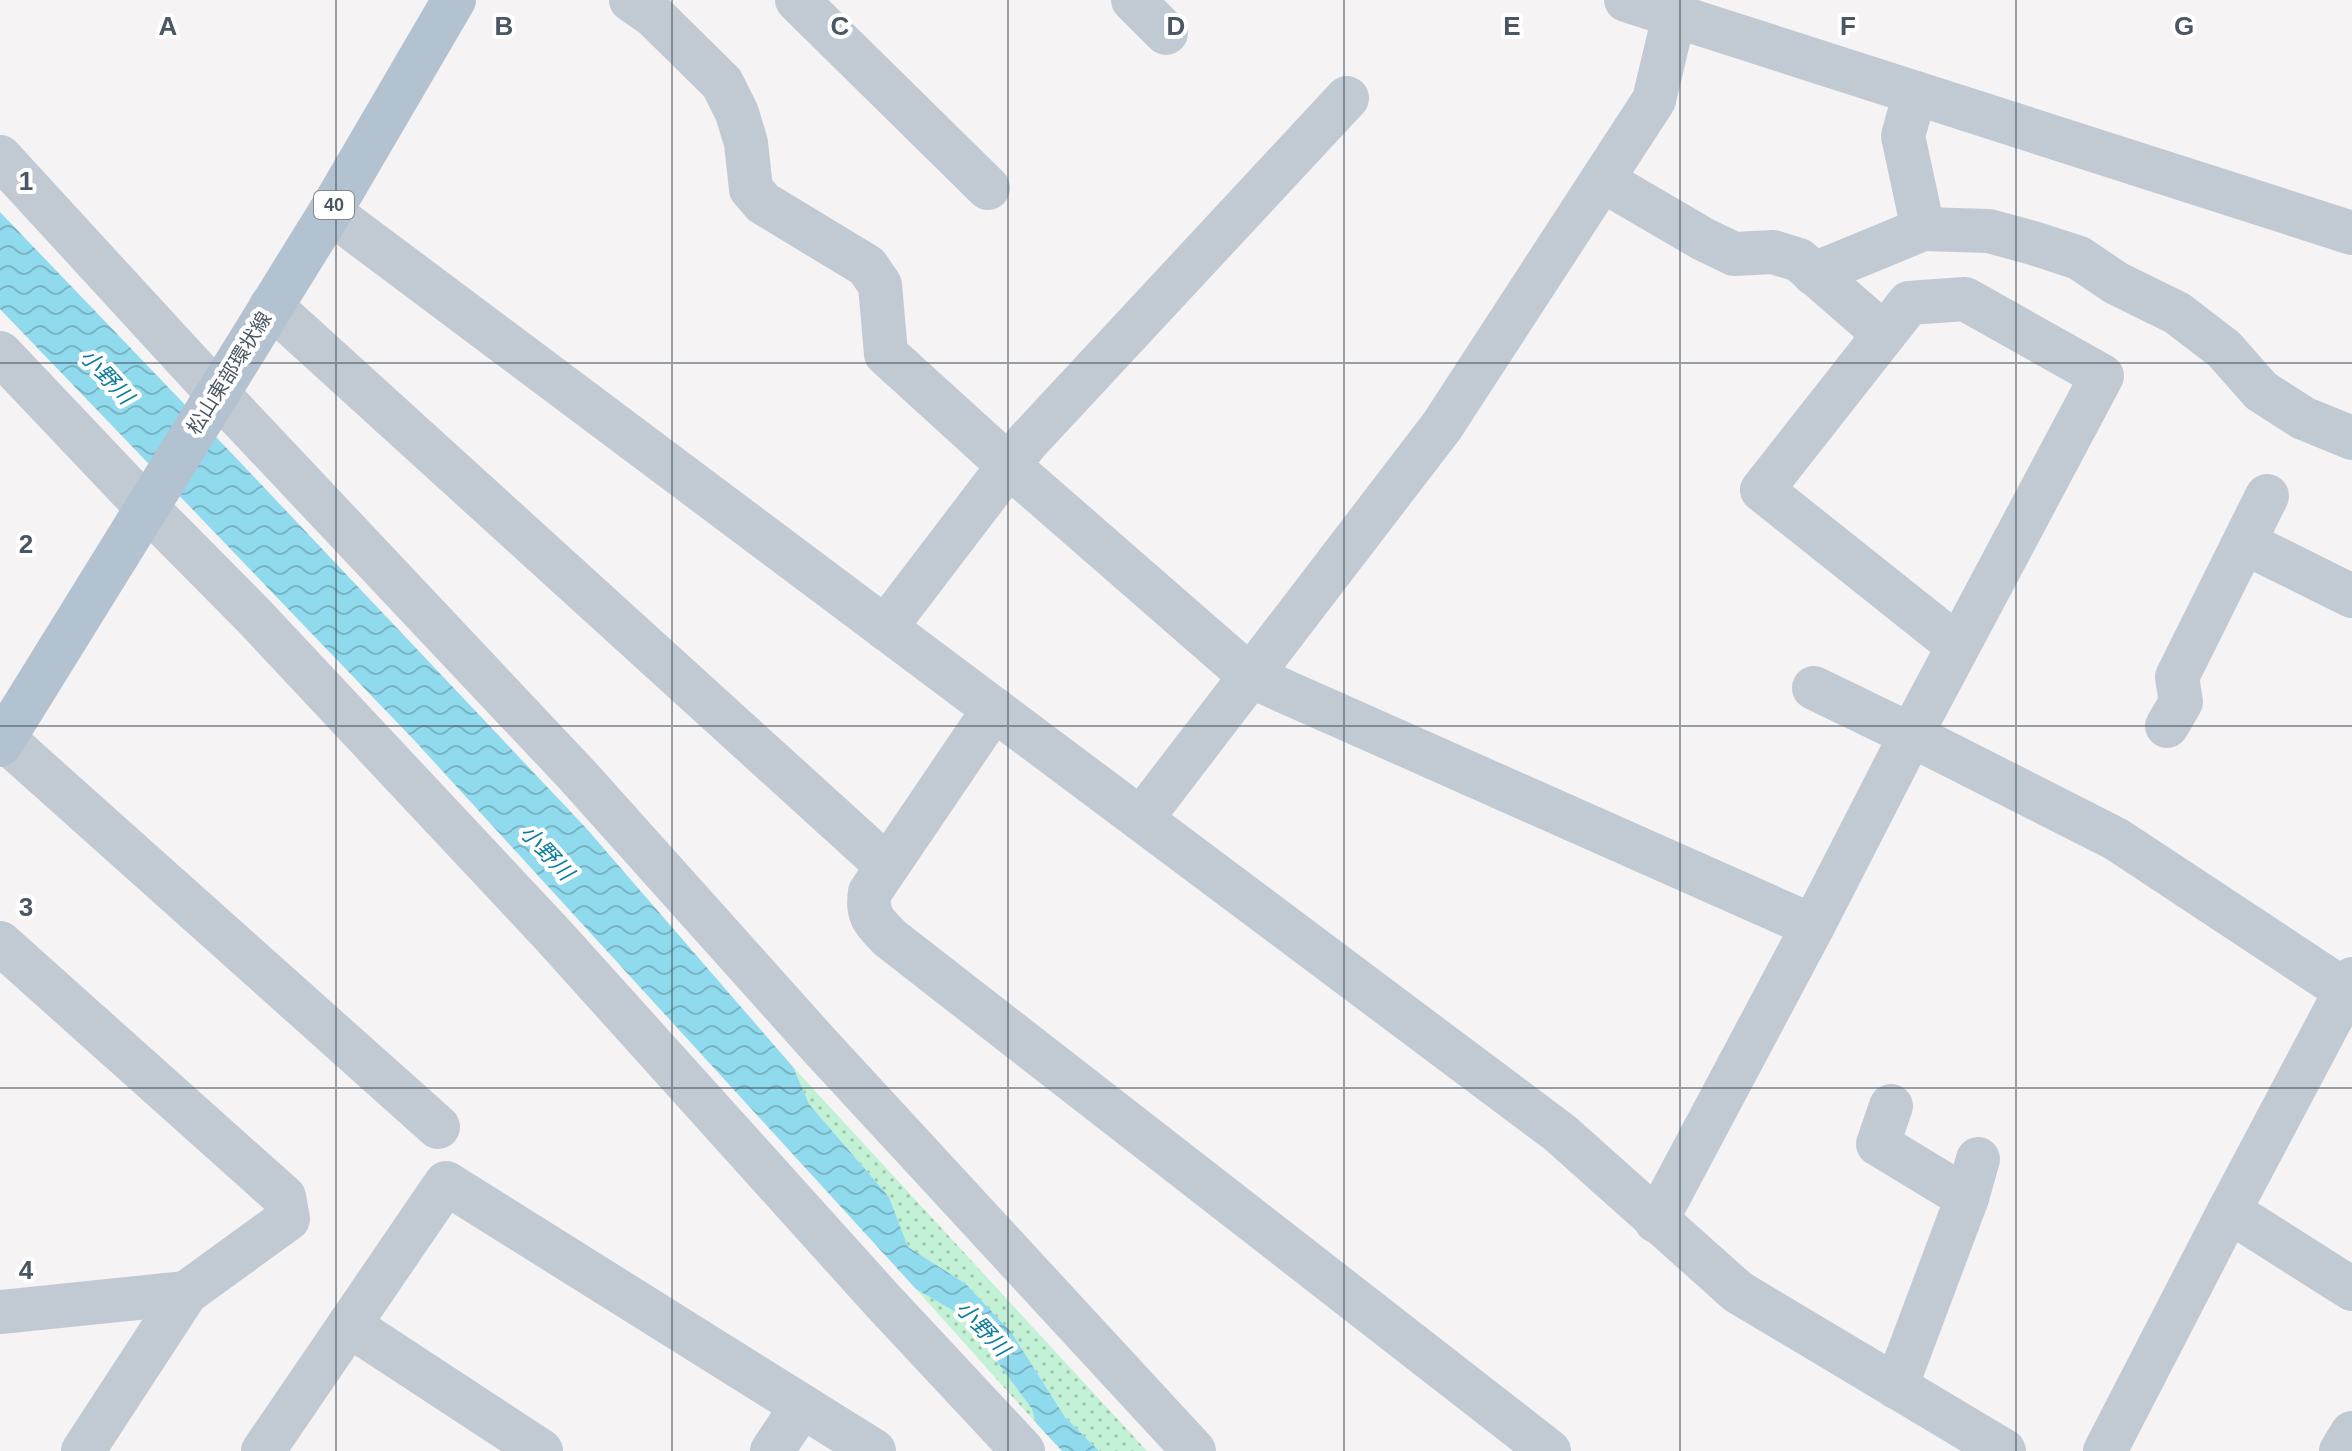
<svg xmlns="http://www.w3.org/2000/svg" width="2352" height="1451" viewBox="0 0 2352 1451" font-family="Arial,'Noto Sans JP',sans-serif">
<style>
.grass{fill:url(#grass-dots)}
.water{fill:url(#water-waves)}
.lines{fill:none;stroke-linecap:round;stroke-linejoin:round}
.street{stroke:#c1cad2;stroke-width:44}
.primary{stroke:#b3c2d1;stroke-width:44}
.grid{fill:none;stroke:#4a5661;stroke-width:2;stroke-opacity:0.55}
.labels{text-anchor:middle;stroke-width:8;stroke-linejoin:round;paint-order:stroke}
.shield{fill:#fff;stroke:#808990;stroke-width:2}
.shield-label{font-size:18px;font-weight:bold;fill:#4a5661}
.street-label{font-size:20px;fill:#4a5661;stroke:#fff}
.water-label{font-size:22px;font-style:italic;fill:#0c7c9b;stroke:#fff}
.grid-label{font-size:26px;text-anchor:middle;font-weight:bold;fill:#4a5661;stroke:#fff;stroke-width:8;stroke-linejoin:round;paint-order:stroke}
</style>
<defs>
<pattern id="grass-dots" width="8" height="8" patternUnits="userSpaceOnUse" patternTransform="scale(2)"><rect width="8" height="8" fill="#c3f1d5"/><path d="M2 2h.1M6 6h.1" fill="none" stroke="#a0c6b0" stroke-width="1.8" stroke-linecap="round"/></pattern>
<pattern id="water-waves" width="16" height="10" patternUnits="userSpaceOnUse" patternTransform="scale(2)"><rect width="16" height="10" fill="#90daee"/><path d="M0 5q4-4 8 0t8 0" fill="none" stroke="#78b4c4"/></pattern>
</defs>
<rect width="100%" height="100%" fill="#f5f3f3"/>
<g class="grass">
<path d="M793 1067 1147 1451H1099L1065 1417 1011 1332 966 1284 908 1247 889 1197 809 1104Z"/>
<path d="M916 1289 964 1317 1032 1409 1036 1423Z"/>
</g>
<path class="water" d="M0 212 239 461 586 828 793 1067 809 1104 889 1197 908 1247 966 1284 1011 1332 1065 1417 1099 1451H1062L1036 1423 1032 1409 964 1317 916 1289 414 740 0 309Z"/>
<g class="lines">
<g class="street">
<path d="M631 0 654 16 722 83 737 113 746 143 751 189 763 203 867 266 880 285 886 354 1008 465 1250 676 1813 926 1911 735 2116 839 2352 995"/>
<path d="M797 0 988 188"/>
<path d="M1133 0 1166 33"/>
<path d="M1626 0 2352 233"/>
<path d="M1915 93 1903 136 1923 229"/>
<path d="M0 157 217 393 578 776 820 1046 1194 1451"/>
<path d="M1602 180 1703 239 1734 254 1773 252 1799 260 1884 334"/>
<path d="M330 212 1560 1133 1738 1292 2004 1451"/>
<path d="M1814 274 1923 229 1989 231 2033 243 2079 258 2116 283 2177 313 2224 349 2261 391 2303 418 2352 438"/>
<path d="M271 306 887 866"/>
<path d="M0 353 147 508 253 615 552 934 882 1300 1023 1451"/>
<path d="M2245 543 2352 596"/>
<path d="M885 628 1026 443 1347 98"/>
<path d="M1814 688 1911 735 2102 376 1965 299 1909 303 1762 490 1958 646"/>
<path d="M994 709 870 892C866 916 875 923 891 939L1549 1451"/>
<path d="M2167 726 2181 702 2177 677 2267 496"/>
<path d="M4 739 438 1127"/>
<path d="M1141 819 1442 426 1654 100 1674 16"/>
<path d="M0 943 284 1197 288 1219 186 1293 83 1451"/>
<path d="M1891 1106 1878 1144 1967 1198"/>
<path d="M2229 1211 2352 1289"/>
<path d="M1656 1221 1813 926"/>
<path d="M0 1312 186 1293"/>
<path d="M349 1325 541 1451"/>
<path d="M1896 1387 1967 1198 1978 1159"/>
<path d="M263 1451 446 1183 874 1451"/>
<path d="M772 1451 802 1406"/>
<path d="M2105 1451 2229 1211 2352 979"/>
<path d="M2341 1451 2352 1433"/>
</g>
<path class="primary" d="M0 745 330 212 454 0"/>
</g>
<path class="grid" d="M336 0V1451M672 0V1451M1008 0V1451M1344 0V1451M1680 0V1451M2016 0V1451M0 363H2352M0 726H2352M0 1088H2352"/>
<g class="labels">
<rect class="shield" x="314" y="191" width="40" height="28" rx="6"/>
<g class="shield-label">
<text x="334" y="211">40</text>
</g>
<g class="street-label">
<text transform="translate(229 373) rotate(-58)" y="7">松山東部環状線</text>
</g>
<g class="water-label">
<text transform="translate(107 376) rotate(47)" y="8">小野川</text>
<text transform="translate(547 852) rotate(47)" y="8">小野川</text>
<text transform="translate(983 1328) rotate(47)" y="8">小野川</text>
</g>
</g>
<g class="grid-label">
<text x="168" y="35">A</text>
<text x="504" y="35">B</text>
<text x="840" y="35">C</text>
<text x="1176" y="35">D</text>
<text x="1512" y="35">E</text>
<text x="1848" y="35">F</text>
<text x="2184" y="35">G</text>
<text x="26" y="190">1</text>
<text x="26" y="553">2</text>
<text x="26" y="916">3</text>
<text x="26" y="1279">4</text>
</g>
</svg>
